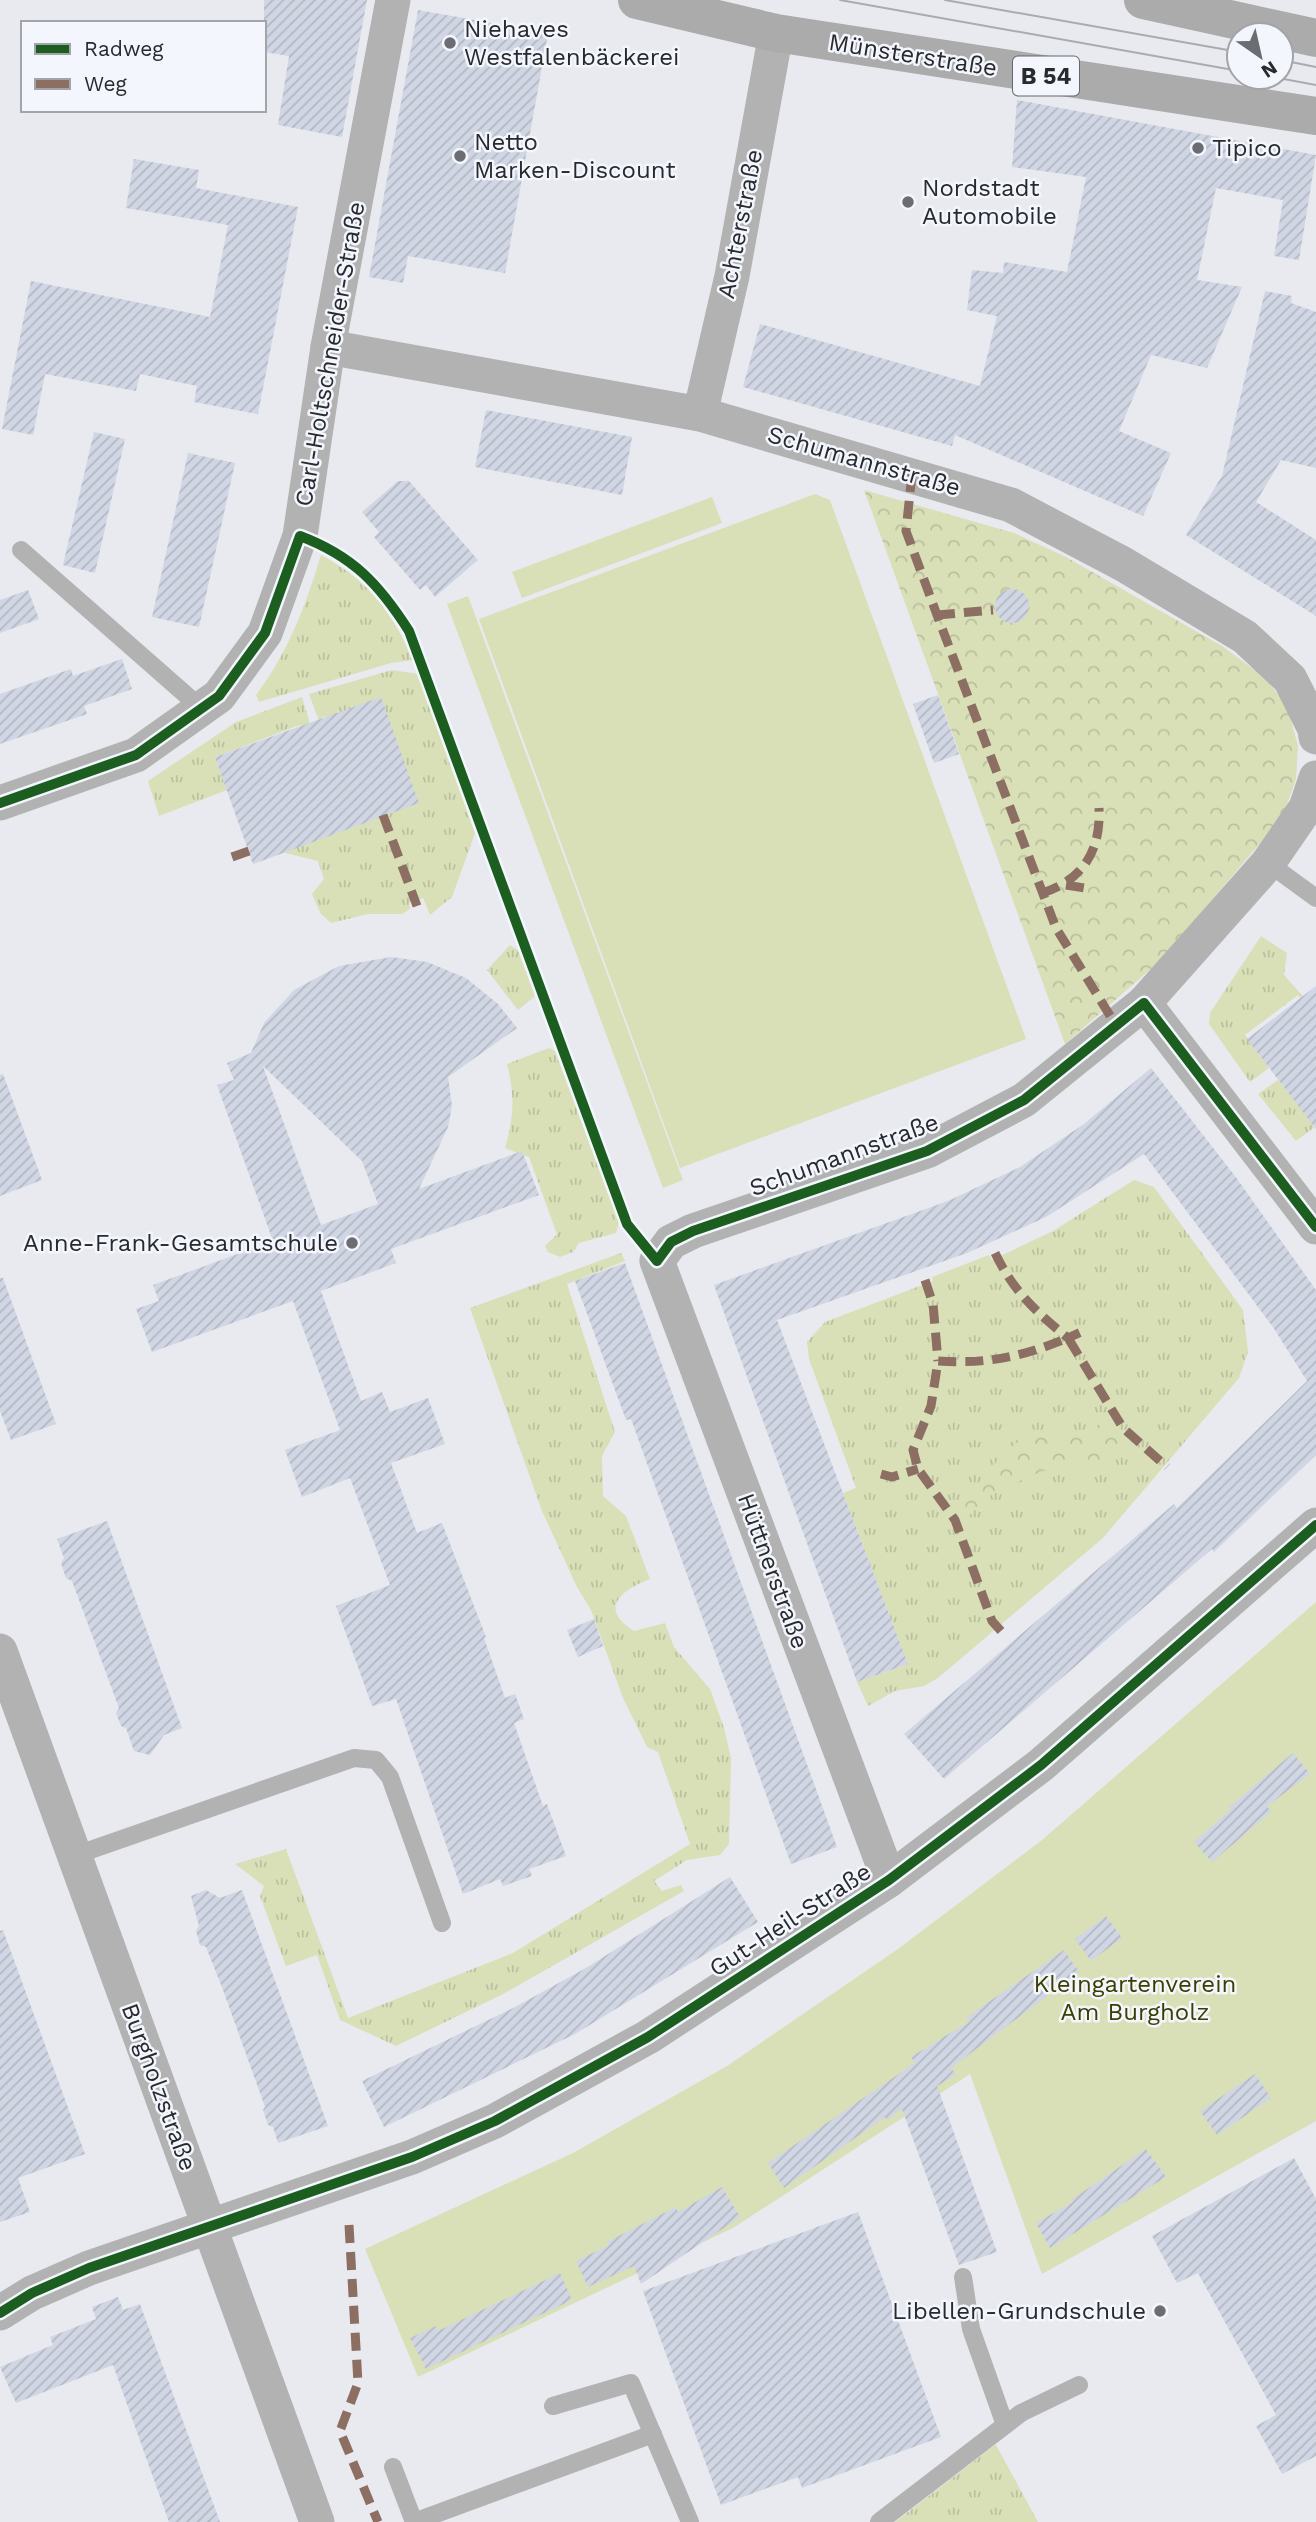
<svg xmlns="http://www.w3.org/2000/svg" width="1316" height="2522" viewBox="0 0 1316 2522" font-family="'Work Sans',sans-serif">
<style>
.grass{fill:url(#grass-tufts)}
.park{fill:url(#park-crowns)}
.garden{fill:#d9e0b7}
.building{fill:url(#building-hatch);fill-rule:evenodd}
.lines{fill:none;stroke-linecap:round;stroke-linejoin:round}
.service{stroke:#b2b2b2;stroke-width:18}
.minor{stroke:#b2b2b2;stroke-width:35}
.primary{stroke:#ababab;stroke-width:38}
.tram{stroke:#ababad;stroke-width:2}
.quiet{stroke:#8d6e63;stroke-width:9;stroke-dasharray:18 9;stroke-linecap:butt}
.cycleway-casing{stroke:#f3f6fd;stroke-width:15}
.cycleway{stroke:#1b5e20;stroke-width:10}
.poi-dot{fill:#6b6d72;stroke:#f3f6fd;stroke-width:2.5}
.labels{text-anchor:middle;stroke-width:5;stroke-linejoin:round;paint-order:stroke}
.shield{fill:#f3f6fd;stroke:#65676c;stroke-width:2}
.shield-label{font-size:23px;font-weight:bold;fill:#282a2e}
.poi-label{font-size:24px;fill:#282a2e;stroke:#f3f6fd;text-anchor:start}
.street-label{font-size:24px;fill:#282a2e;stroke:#f3f6fd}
.park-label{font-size:24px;fill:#3a3f00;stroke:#f3f6fd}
</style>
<defs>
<pattern id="grass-tufts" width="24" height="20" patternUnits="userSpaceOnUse" patternTransform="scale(1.75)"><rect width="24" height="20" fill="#d9e0b7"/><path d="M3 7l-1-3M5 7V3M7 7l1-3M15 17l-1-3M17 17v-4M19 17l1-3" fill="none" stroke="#bac09e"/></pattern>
<pattern id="park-crowns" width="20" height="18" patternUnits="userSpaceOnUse" patternTransform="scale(1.75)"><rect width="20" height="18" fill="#d9e0b7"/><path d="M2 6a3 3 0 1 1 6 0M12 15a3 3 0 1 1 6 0" fill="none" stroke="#bac09e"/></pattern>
<pattern id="building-hatch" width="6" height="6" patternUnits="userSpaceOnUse" patternTransform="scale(1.75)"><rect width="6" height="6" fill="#d0d6e3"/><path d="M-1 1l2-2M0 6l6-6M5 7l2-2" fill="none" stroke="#b3b8c3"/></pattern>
</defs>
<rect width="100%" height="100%" fill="#e8eaf0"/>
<g class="grass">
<path d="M321 555C369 581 391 610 413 660L391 663 259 702 256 695C289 651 305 607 321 555Z"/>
<path d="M392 670 418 674 475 833 452 897 430 915 423 898 409 903 410 909 402 914H368L331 923 321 914 312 894 324 879 318 861 281 852 381 697 354 708 351 706V709L340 713 337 711 338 714 326 718 324 716 319 721 309 694Z"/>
<path d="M302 697 310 724 297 726 215 757 227 790 159 816 148 781 236 722Z"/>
<path d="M1261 936 1287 953 1284 975 1316 1011 1313 1015 1298 995 1245 1035 1269 1068 1250 1082 1209 1024 1210 1013Z"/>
<path d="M510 945 518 950 535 996 518 1010 487 970Z"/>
<path d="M549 1048 555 1051 619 1222 616 1233 579 1243 573 1252 560 1257 548 1252 545 1246 557 1234 529 1157 505 1148C514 1118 515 1095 507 1064Z"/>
<path d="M1278 1080 1316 1126 1296 1141 1258 1094Z"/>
<path d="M1134 1180 1154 1187 1243 1310 1248 1352 1239 1378 1103 1538 938 1678 924 1686 895 1691 868 1706 857 1682 908 1664 843 1493 856 1488 809 1359 807 1342 825 1322 933 1281 932 1277 989 1255 992 1260 1053 1231Z"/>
<path d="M621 1253 625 1261 567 1284 615 1432 602 1456 603 1496 626 1516 650 1579C621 1590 598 1609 634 1631L665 1623 674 1647 710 1689 724 1728 731 1758 729 1844 720 1855 687 1860 654 1881 662 1891 681 1885 684 1891 503 1994 396 2046 340 2020 317 1955 286 1966 260 1896 264 1886 235 1864 286 1849 348 2018 513 1953 690 1844 658 1752 647 1747 623 1698 591 1610 577 1587 542 1511 470 1308Z"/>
<path d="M996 2445 1038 2522H895L995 2445Z"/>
</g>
<g class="park">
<path d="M864 490 1014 533 1066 557 1222 646 1267 679 1288 709 1298 746 1296 779 1283 816 1162 959 1065 1044Z"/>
<path d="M1113 1420 1131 1441 1109 1460 1093 1467 1043 1471 1007 1486 988 1497 961 1523 955 1514 1001 1456 1026 1435 1075 1433Z"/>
</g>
<g class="garden">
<path d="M815 494 830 500 1026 1039 680 1168 479 619Z"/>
<path d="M712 497 722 523 522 598 512 572Z"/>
<path d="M468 596 683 1180 663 1188 447 604Z"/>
<path d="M1316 1602V2121L1042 2274 970 2074 733 2228 418 2377 365 2249 573 2153 727 2066 898 1949 1042 1840Z"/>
</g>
<g class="building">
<path d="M264 0H367L342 137 278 125 289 56 264 52Z"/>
<path d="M418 10 548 33 505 273 408 256 403 283 369 277Z"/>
<path d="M1017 100 1316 155 1299 260 1274 256 1283 200 1216 188 1197 280 1242 287 1207 368 1151 355 1119 431 1171 453 1143 516 955 435 952 446 743 387 760 324 980 386 997 316 967 310 972 270 1003 273 1004 262 1067 272 1086 177 1012 167Z"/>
<path d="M134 159 199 170 196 188 298 207 258 414 194 402 197 386 140 374 136 391 45 374 33 435 2 429 31 281 210 317 228 225 126 208Z"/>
<path d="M1265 291 1292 296 1291 303 1316 312V468L1281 460 1256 502 1316 540V616L1186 535 1222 476Z"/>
<path d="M486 410 632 437 622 495 475 467Z"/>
<path d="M94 432 125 439 95 573 63 565Z"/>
<path d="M188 453 235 463 199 627 152 617Z"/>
<path d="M398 481H409L478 560 435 597 426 585 420 590 374 537 379 532 362 512Z"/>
<circle cx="1012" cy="606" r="17"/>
<path d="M28 590 39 619 0 633V600Z"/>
<path d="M122 659 132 689 84 706 87 714 0 744V694L71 669 73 676Z"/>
<path d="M938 695 959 754 934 763 913 704Z"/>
<path d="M381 697 419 803 253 864 215 757Z"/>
<path d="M391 957 427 962 466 978 498 1004 517 1028 448 1077 452 1106 448 1127 419 1189 522 1151 539 1195 391 1249 396 1263 321 1291 361 1401 382 1392 390 1412 428 1398 445 1444 391 1463 417 1533 442 1523 486 1637 484 1638 505 1698 515 1694 524 1719 514 1723 543 1806 547 1804 566 1856 529 1869 532 1876 503 1886 500 1879 463 1894 396 1699 372 1706 336 1606 390 1585 350 1478 302 1497 285 1450 340 1430 293 1301 152 1352 136 1309 159 1301 153 1285 273 1241 217 1085 234 1080 227 1063 251 1053 264 1023 294 990 339 966ZM263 1066 362 1161 378 1204 321 1225Z"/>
<path d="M1316 986V1129L1247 1039Z"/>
<path d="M1151 1068 1235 1176 1316 1290V1455L1214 1552 1212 1549 944 1779 904 1734 1174 1504 1177 1508 1307 1381 1273 1327 1144 1154 1046 1217 967 1253 777 1320 908 1664 857 1682 714 1285 948 1201 1020 1167 1084 1124Z"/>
<path d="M3 1074 42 1180 0 1196V1075Z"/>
<path d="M625 1263 837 1847 791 1864 631 1419 626 1420 575 1281Z"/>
<path d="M0 1278H3L56 1424 11 1440 0 1411Z"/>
<path d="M107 1521 182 1728 164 1735 150 1755 134 1751 126 1728 121 1726 116 1713 119 1708 72 1581 66 1578 61 1563 64 1558 57 1539Z"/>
<path d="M594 1619 603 1646 578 1657 567 1630Z"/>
<path d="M1293 1753 1310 1774 1267 1806 1271 1812 1212 1862 1194 1842 1230 1810 1228 1808Z"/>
<path d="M730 1877 758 1922 575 2034 384 2127 362 2081 515 2007 586 1968Z"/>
<path d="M206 1890 220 1898 242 1890 328 2126 278 2143 273 2127 268 2125 263 2110 265 2107 223 1990 206 1947 200 1945 196 1931 199 1926 191 1896Z"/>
<path d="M1106 1916 1122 1938 1091 1961 1075 1939Z"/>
<path d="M3 1930 85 2154 18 2178 30 2212 0 2222V1931Z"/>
<path d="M1064 1950 1079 1972 951 2068 956 2075 937 2086 997 2252 959 2265 902 2109 887 2120 885 2117 784 2188 768 2163 915 2063 911 2057 970 2021 967 2017Z"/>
<path d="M1255 2074 1271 2098 1217 2135 1200 2111Z"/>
<path d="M1146 2149 1166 2177 1050 2248 1036 2223 1073 2202 1071 2200Z"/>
<path d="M1294 2158 1316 2199V2456L1282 2474 1256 2426 1276 2415 1198 2273 1177 2283 1152 2236Z"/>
<path d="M722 2187 740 2217 641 2284 634 2266 588 2287 576 2261 609 2245 607 2242 676 2207 678 2212Z"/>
<path d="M858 2212 941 2437 802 2488 798 2477 721 2505 643 2291Z"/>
<path d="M560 2273 572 2300 426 2369 410 2338 436 2326 438 2331Z"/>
<path d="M118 2297 123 2310 140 2304 220 2522H169L113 2365 16 2403 0 2367 53 2345 50 2337 96 2319 92 2307Z"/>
</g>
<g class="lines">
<g class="service">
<path d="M21 550 201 708"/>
<path d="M1268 863 1316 898"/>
<path d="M76 1855 354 1758 376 1760 390 1777 442 1923"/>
<path d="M963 2277 971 2329 1005 2425"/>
<path d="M553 2406 631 2383 690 2522"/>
<path d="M393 2467 414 2522 653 2434"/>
<path d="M879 2522 1021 2413 1079 2385"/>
</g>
<g class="minor">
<path d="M328 347 700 414 1011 505 1123 564 1245 637 1290 679 1315 729 1316 737"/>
<path d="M700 414 732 276 776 33"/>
<path d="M0 803 136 755 219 696 265 633 300 536 328 347 393 0"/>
<path d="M1144 1003 1316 1227"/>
<path d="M0 1651 317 2522"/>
<path d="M889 1880 657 1261 671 1242 693 1231 927 1151 1024 1100 1144 1003 1268 863 1306 808 1316 778"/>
<path d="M0 2313 32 2293 89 2268 412 2157 495 2121 648 2037 889 1880 1041 1765 1316 1525"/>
</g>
<g class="primary">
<path d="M637 0 776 33 1316 116"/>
<path d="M1143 0 1316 38"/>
</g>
<g class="tram">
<path d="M840 0 1239 71"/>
<path d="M945 0 1239 52"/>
<path d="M1281 60 1316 67"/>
<path d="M1273 77 1316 85"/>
</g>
<g class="quiet">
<path d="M912 474 906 531 937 615 1056 928 1117 1027"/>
<path d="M937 615 993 610"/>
<path d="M383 815 417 906"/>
<path d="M232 857 249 851"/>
<path d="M1066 885 1091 889"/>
<path d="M1042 893C1083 880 1101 851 1099 808"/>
<path d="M995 1253C1014 1292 1035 1311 1068 1338L1083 1331"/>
<path d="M925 1280 933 1304 938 1361"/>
<path d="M881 1474 892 1477 918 1469"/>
<path d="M1001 1631 992 1621 955 1520 918 1469 913 1450 931 1406 938 1361C988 1364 1021 1357 1068 1338L1123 1428 1167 1467"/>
<path d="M349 2225 358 2383 340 2431 378 2522"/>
</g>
<defs>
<g id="cycleway">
<path d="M0 803 136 755 219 696 265 633 300 536C353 556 379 584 409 631L627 1224 657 1261 671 1242 693 1231 927 1151 1024 1100 1144 1003 1316 1227"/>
<path d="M0 2313 32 2293 89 2268 412 2157 495 2121 648 2037 889 1880 1041 1765 1316 1525"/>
</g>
</defs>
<use href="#cycleway" class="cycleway-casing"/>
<use href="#cycleway" class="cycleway"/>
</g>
<g class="poi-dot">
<circle cx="450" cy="43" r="7"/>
<circle cx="1198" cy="148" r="7"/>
<circle cx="460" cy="156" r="7"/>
<circle cx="908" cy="202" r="7"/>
<circle cx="352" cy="1243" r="7"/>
<circle cx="1160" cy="2311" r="7"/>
</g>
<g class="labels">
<rect class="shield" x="1013" y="56.5" width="66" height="39" rx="5"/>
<g class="shield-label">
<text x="1046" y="84">B 54</text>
</g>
<g class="poi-label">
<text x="464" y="37">Niehaves<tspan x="464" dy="28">Westfalenbäckerei</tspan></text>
<text x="474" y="150">Netto<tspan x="474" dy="28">Marken-Discount</tspan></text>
<text x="1212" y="156">Tipico</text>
<text x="922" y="196">Nordstadt<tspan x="922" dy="28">Automobile</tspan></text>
<text x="338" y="1251" text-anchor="end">Anne-Frank-Gesamtschule</text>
<text x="1146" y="2319" text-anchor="end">Libellen-Grundschule</text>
</g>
<g class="street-label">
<text transform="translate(913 55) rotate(9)" y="8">Münsterstraße</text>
<text transform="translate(740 224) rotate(-79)" y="8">Achterstraße</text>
<text transform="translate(330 354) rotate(-80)" y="8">Carl-Holtschneider-Straße</text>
<text transform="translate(864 461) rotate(16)" y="8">Schumannstraße</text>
<text transform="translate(844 1155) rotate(-20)" y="8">Schumannstraße</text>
<text transform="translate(773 1571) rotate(70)" y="8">Hüttnerstraße</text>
<text transform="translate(790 1920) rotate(-33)" y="8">Gut-Heil-Straße</text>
<text transform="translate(159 2087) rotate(70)" y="8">Burgholzstraße</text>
</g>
<g class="park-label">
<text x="1135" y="1992">Kleingartenverein<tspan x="1135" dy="28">Am Burgholz</tspan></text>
</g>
</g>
<rect x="21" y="21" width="245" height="91" fill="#f3f6fd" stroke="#a2a4aa" stroke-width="2"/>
<rect x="35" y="44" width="35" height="10" fill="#1b5e20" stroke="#a2a4aa" stroke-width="2"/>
<text x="84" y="56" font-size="21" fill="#282a2e">Radweg</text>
<rect x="35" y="79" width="35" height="10" fill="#8d6e63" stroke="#a2a4aa" stroke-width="2"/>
<text x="84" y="91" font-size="21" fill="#282a2e">Weg</text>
<g transform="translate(1260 56) rotate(146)"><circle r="33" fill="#f3f6fd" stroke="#a2a4aa" stroke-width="2"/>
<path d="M0-5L12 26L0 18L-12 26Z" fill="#6b6d72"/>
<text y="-10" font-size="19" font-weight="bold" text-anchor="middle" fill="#282a2e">N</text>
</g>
</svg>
